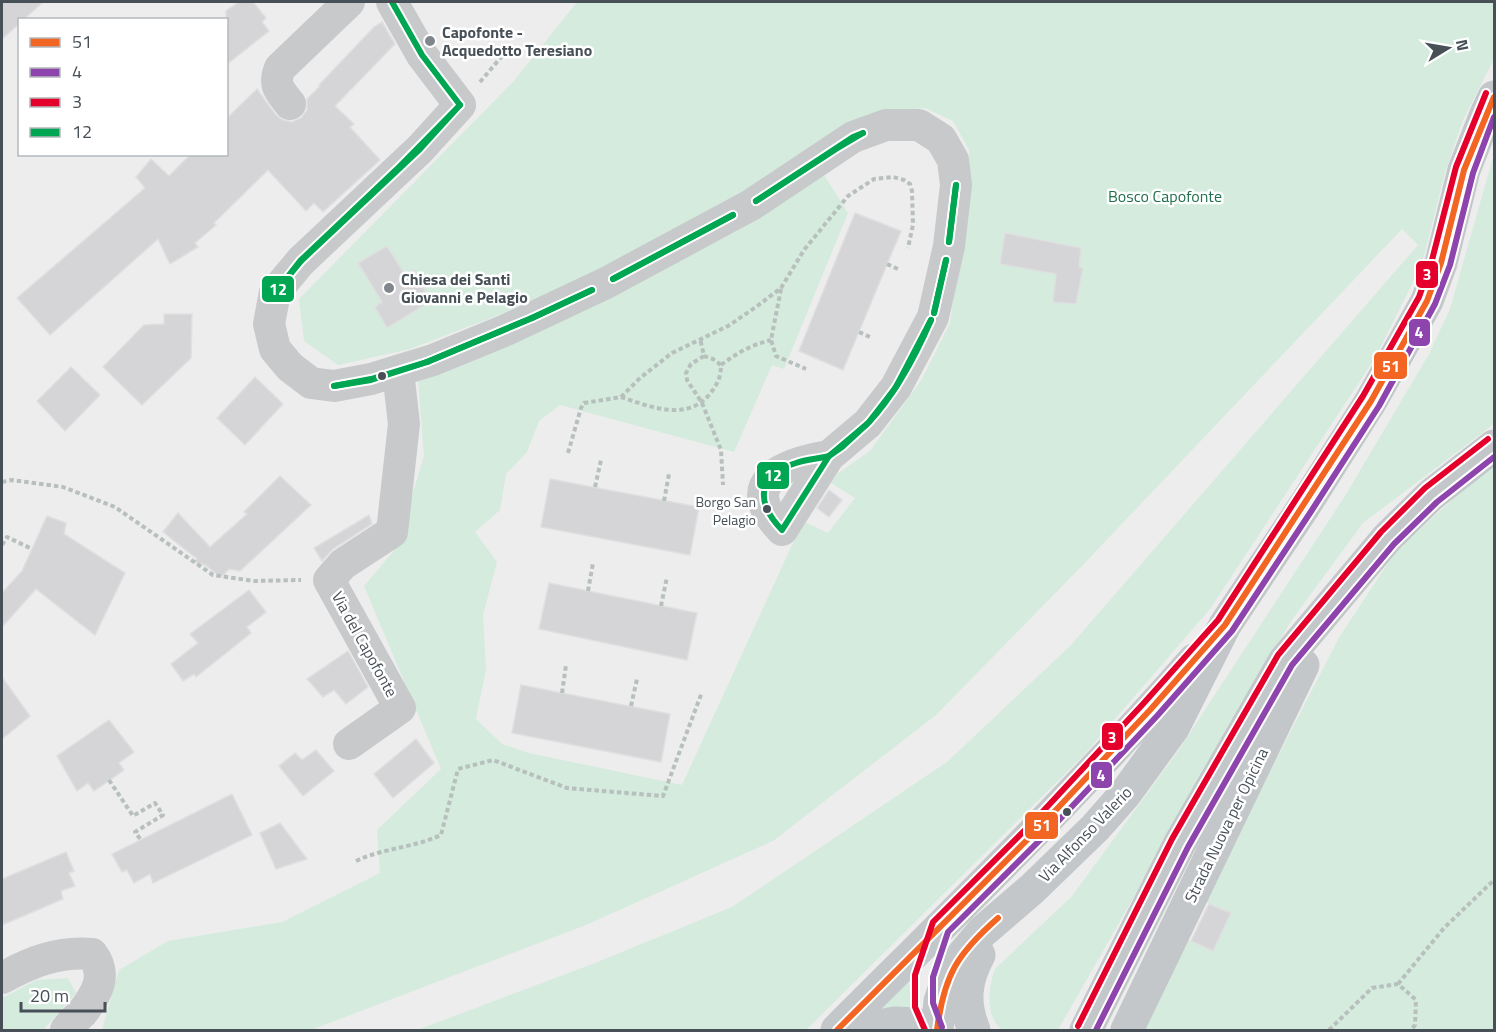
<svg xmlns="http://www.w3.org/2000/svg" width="1496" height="1032" viewBox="0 0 1496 1032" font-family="'Titillium Web',sans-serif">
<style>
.green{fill:#d4ebde}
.building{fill:#d5d5d7;stroke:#dfdfe0;stroke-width:1.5}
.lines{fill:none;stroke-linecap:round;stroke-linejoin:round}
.path{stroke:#b7c0bd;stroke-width:4;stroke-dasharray:4.5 3;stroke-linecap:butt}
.minor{stroke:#c8c9cb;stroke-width:32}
.major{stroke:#c4c7ca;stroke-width:33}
.bus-1-casing{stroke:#fff;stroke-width:10}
.bus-2-casing{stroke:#fff;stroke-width:10}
.bus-3-casing{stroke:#fff;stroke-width:10}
.bus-4-casing{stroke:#fff;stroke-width:10}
.bus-1{stroke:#f26522;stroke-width:6}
.bus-2{stroke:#8e44ad;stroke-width:6}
.bus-3{stroke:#e4002b;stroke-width:6}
.bus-4{stroke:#00a651;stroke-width:6}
.poi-dot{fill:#81868c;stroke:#fff;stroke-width:2}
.bus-dot{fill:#474f57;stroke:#fff;stroke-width:2}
.labels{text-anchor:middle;stroke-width:5;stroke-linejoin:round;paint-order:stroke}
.bus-label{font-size:14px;fill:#474f57;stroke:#fff;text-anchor:end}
.poi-label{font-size:16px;font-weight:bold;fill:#474f57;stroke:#fff;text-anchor:start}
.park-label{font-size:16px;fill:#20704d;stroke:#fff}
.street-label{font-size:16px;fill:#474f57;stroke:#fff}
.line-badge{stroke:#fff;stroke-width:2}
.badge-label{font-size:16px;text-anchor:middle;font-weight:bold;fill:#fff}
</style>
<rect width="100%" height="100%" fill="#eeeded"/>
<g class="green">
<path d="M577 2H1494V59L1463 120 1445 173 1422 264 1375 358 1210 609 1083 756 806 1030H417L595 963 732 907 947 762 1071 645 1418 245 1402 229 1079 569 936 715 773 841 586 925 311 1030H102L119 970 168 941 282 922 380 873 377 830 441 769 364 586 396 548 424 456 418 381 584 311 735 232 824 175 848 213 784 369 772 365 734 452 560 405 539 421 527 452 506 474 500 510 475 532 497 562 483 615 486 669 476 719 502 744 529 753 682 785 803 521 828 533 855 498 831 483 837 474 870 451 922 379 950 323 970 181 969 150 953 121 925 108 889 111 683 228 525 305 410 349 338 365 304 341 299 299 513 82Z"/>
<path d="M1494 154V424L1363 523 1291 621 1058 1030H1002C985 1016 988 988 995 969L1072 896 1176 754 1345 496 1429 354 1450 309Z"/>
<path d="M1494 466V1030H1141L1186 939 1213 951 1230 913 1203 901 1340 636 1396 551 1484 471Z"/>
<path d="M908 966 910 991 915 1011 868 1013Z"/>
<path d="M68 978 76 993 43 1030H2V998L37 980Z"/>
</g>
<g class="building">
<path d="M2 2H43L23 20H20V23L2 39Z"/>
<path d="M239 2H253L266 18 262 22 269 31 226 65V11Z"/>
<path d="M382 22 395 44 335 106 354 124 350 127 380 160 323 212 314 203 306 211 268 170 214 223 216 225 195 243 198 247 170 264 158 239 50 335 17 298 145 188 136 177 151 159 169 176 191 154H226V119L257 89 276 115 283 120 292 122 301 118 307 110V99L320 86 319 85 374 27Z"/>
<path d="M855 213 901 231 843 370 799 351Z"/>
<path d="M1005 233 1081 248 1079 267 1083 268 1076 304 1053 302 1056 274 1000 264Z"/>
<path d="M387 246 405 275 413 270 431 301 387 328 375 307 382 302 358 263Z"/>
<path d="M164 314H192L191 358 142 405 103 367 144 325 164 324Z"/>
<path d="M71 367 100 395 65 431 37 401Z"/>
<path d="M255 377 283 404 245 445 217 418Z"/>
<path d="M280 476 311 505 240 571 229 569 221 577 205 565 193 562 197 559 163 532 178 513 210 547 247 514 244 512Z"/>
<path d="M550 479 699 507 690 555 541 527Z"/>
<path d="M829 490 842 500 829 517 817 508Z"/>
<path d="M369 515 372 524 333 549 322 561 314 548Z"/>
<path d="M47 516 66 523 64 534 125 573 95 635 36 589 2 627V593L22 571Z"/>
<path d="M549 583 697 613 687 660 539 629Z"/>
<path d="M249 590 266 612 247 627 251 633 196 677 194 674 183 681 171 664 198 643 190 634Z"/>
<path d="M348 651 368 687 346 704 334 690 323 697 307 679Z"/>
<path d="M2 677 30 716 2 739Z"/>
<path d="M521 685 670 714 661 762 512 733Z"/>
<path d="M109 720 134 752 119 763 124 770 94 791 88 783 77 791 57 756Z"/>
<path d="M416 739 434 763 393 798 374 774Z"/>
<path d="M316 750 334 771 303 796 279 766 295 753 302 760Z"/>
<path d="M232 794 252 835 153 883 150 874 134 883 127 870 122 872 112 854Z"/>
<path d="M280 823 307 859 276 869 260 833Z"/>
<path d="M66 852 74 871 69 873 75 886 61 891 63 899 2 925V879Z"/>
<path d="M1209 904 1231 913 1213 951 1191 941Z"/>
</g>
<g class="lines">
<g class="path">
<path d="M480 82 508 49"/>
<path d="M887 264 900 270"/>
<path d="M781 289 771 340 776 356 806 369"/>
<path d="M859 332 872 338"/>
<path d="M704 356 691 364 686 373 687 380 702 403 721 450 723 485"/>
<path d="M721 365C737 353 751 345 771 340"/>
<path d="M621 397C648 406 686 422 709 395 717 385 721 378 721 365L713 359 704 356 700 338"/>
<path d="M568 453 581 408 584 403 621 397 640 378 672 353 728 326 756 307 781 288 804 250 848 196 874 179 893 177 904 180 910 184 912 191 913 225 908 248"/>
<path d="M2 482 12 480 63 487 115 507 213 575 254 581 301 580"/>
<path d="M595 487 601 460"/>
<path d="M664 501 669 474"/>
<path d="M2 545 7 537 32 549"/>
<path d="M588 591 593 563"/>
<path d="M661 606 667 577"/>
<path d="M562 693 566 665"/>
<path d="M631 706 637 679"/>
<path d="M109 780 133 816 155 803 163 815 135 832 141 840"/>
<path d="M356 861C383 848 413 848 441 835L458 769 493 760 567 788 663 796 702 692"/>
<path d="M1398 984 1444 928 1494 880"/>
<path d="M1329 1030 1372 988 1398 984 1416 1000 1415 1025 1411 1030"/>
</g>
<g class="minor">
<path d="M392 2 422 55 460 105 420 149 301 261 275 292 269 324 275 349 290 367 311 383 334 386 371 379 433 360 506 330 606 283 751 205 853 137 886 125H919L941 139 953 160 956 185 949 246 933 317 896 387 868 423 829 456 782 530C735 482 785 463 829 456"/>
<path d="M290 104C279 90 273 85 280 68L349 2"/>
<path d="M349 744 400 708 329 580 343 564 392 532 404 424 398 371"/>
<path d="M2 978C31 962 58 951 92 954 108 975 97 994 82 1013 76 1019 70 1023 66 1030"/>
</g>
<g class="major">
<path d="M837 1030C958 909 1081 789 1194 660"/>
<path d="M857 1030 895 1023 916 1024 928 1030"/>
<path d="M937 1030 940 1001 951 969 982 932 1032 889 1095 828 1125 794 1173 728 1225 625 1305 505 1371 401 1427 301 1441 263 1464 170 1486 114 1494 97"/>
<path d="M974 1030C963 1003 965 981 979 955"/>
<path d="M1086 1030 1180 843 1285 660 1387 538 1431 495 1494 446"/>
<path d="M1127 1030 1303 665"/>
</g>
<defs>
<g id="bus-1">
<path d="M837 1030 1039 828 1150 710 1225 625 1371 401 1427 301 1441 263 1464 170 1494 97"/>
<path d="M937 1030C944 975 957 954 998 918"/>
</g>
<g id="bus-2">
<path d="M942 1027 933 1003V977L948 932 1046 834 1157 716 1232 631 1312 510 1379 406 1435 304 1450 265 1473 173 1494 117"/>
<path d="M1096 1030 1188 847 1292 665 1394 544 1437 502 1494 457"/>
</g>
<g id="bus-3">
<path d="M1078 1026 1172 839 1278 655 1381 532 1425 488 1488 439"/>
<path d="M925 1030 915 1007V975L933 922 1033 822 1143 704 1218 620 1363 396 1419 297 1432 260 1456 167 1486 93"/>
</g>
<g id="bus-4">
<path d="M392 2 422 55 460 105"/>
<path d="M460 105 420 149 301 261 278 289 300 261 397 169Z"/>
<path d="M756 201 853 137 863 133"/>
<path d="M756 201 836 149 863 133"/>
<path d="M949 242 956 185"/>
<path d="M949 242 956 185"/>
<path d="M613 279 733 215"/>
<path d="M613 279 733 215"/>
<path d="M934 313 946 260"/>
<path d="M934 313 946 260"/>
<path d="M532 318 592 290"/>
<path d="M532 318 592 290"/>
<path d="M427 362 532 318"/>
<path d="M427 362 532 318"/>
<path d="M334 386 371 380 427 362"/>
<path d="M334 386 371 379 427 362"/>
<path d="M869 422 896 387 931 320"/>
<path d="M869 422C896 393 915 357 931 320"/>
<path d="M829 456 782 530C755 502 757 475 796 463 807 459 818 459 829 456Z"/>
<path d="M829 456 867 424"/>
<path d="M829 456 842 447 867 424"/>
</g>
</defs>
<use href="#bus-1" class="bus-1-casing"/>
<use href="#bus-2" class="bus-2-casing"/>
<use href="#bus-3" class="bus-3-casing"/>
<use href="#bus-4" class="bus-4-casing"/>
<use href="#bus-1" class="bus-1"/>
<use href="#bus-2" class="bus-2"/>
<use href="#bus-3" class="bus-3"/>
<use href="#bus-4" class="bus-4"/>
</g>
<g class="poi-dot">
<circle cx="430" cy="41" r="6"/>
<circle cx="389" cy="288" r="6"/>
</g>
<g class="bus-dot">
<circle cx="382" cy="376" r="5"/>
<circle cx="767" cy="509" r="5"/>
<circle cx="1067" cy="812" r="5"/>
</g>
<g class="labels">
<g class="bus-label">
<text x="756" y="507">Borgo San<tspan x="756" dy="18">Pelagio</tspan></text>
</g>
<g class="poi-label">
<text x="442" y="38">Capofonte -<tspan x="442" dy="18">Acquedotto Teresiano</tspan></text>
<text x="401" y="285">Chiesa dei Santi<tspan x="401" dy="18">Giovanni e Pelagio</tspan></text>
</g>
<g class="park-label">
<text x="1165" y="202">Bosco Capofonte</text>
</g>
<g class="street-label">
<text transform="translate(365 644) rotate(61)" y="6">Via del Capofonte</text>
<text transform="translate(1226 825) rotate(-64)" y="6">Strada Nuova per Opicina</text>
<text transform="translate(1085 834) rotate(-46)" y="6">Via Alfonso Valerio</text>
</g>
</g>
<g class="line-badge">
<rect x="1415" y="260" width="24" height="29" rx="6" fill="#e4002b"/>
<rect x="261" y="275" width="34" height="28" rx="6" fill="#00a651"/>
<rect x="1408" y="318" width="23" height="29" rx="6" fill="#8e44ad"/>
<rect x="1373" y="351" width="35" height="29" rx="6" fill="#f26522"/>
<rect x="756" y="461" width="34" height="29" rx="6" fill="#00a651"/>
<rect x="1101" y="722" width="23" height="29" rx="6" fill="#e4002b"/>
<rect x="1090" y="761" width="23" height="28" rx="6" fill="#8e44ad"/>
<rect x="1024" y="811" width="35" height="29" rx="6" fill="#f26522"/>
</g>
<g class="badge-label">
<text x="1427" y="280">3</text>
<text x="278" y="295">12</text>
<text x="1419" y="338">4</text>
<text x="1391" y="372">51</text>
<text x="773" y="481">12</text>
<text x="1112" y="743">3</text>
<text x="1101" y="781">4</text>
<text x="1042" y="831">51</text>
</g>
<rect width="1496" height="1032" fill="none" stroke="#474f57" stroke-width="6"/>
<rect x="18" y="18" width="210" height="138" fill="#ffffff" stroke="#b5b9bc" stroke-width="1.5"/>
<rect x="30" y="38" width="30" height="9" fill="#f26522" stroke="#b5b9bc" stroke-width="1.5"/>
<text x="72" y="48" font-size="18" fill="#474f57">51</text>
<rect x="30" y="68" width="30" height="9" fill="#8e44ad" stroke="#b5b9bc" stroke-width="1.5"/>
<text x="72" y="78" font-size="18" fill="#474f57">4</text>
<rect x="30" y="98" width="30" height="9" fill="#e4002b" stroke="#b5b9bc" stroke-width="1.5"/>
<text x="72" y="108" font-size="18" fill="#474f57">3</text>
<rect x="30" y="128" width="30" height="9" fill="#00a651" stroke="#b5b9bc" stroke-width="1.5"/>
<text x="72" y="138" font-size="18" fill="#474f57">12</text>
<g transform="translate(1448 48) rotate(79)" stroke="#ffffff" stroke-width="4.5" paint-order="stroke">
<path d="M0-4.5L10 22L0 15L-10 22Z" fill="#474f57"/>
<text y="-9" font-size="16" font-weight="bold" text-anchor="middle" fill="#474f57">N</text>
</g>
<path d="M21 1002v9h84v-9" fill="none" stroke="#474f57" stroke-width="3"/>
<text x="30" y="1002" font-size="18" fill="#474f57" stroke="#ffffff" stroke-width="4.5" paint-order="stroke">20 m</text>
</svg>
